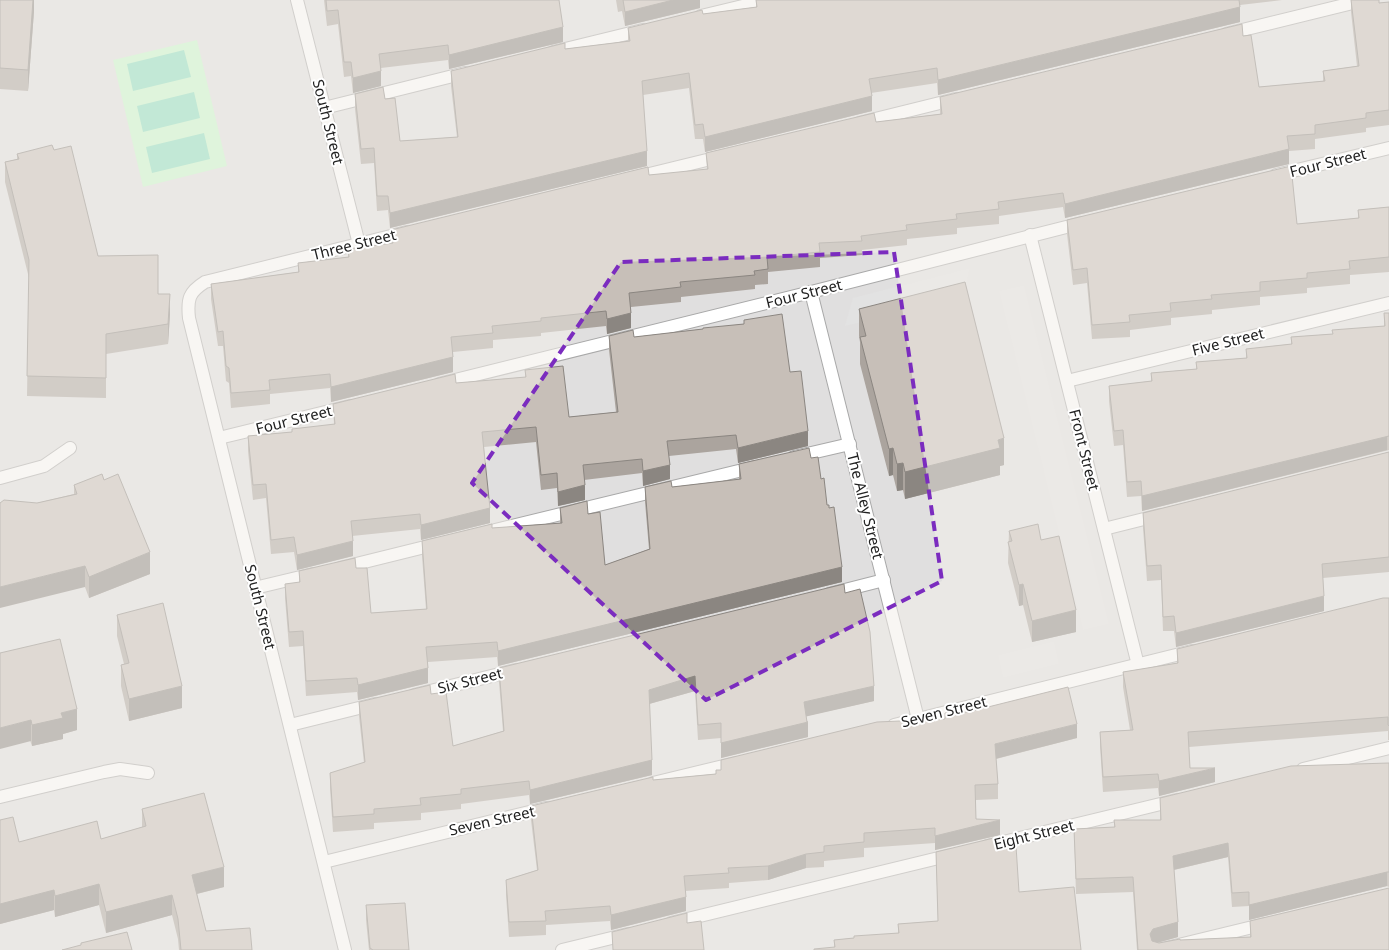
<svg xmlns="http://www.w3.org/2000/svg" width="1389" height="950" viewBox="0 0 1389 950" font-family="'Noto Sans',sans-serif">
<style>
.residential{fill:#e0dfdf}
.park{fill:#c8facc}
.pitch{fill:#88e0be}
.parking{fill:#e2e2e2}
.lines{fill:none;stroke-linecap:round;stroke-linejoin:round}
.lane-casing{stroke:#a9a9a9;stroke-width:14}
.lane{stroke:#fff;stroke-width:12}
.wall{fill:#aba49e}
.shaded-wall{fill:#8b8681}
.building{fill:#c7bfb8;stroke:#8b8681}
.marked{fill:none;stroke:#7b2cbf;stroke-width:4;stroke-dasharray:10 6;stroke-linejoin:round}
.labels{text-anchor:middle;stroke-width:4;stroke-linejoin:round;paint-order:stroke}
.street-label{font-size:15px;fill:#222;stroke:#fff}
</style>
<rect width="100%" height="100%" fill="#f2efe9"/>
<rect class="residential" x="0" y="0" width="1389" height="950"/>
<path class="park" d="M197 40 227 166 143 187 113 60Z"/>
<g class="pitch">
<path d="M184 50 191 77 133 91 127 64Z"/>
<path d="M194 92 200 118 143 132 137 106Z"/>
<path d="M204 133 210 159 152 173 146 147Z"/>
</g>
<g class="parking">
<path d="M970 268 964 297 845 326 853 298Z"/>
<path d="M1024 285 1109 624 1083 630 999 291Z"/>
<path d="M1054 641 1059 664 1003 678 998 655Z"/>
</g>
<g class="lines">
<defs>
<g id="lane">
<path d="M297 0 359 244"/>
<path d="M701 16 768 0"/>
<path d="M1226 34 1365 0"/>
<path d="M553 52 643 30"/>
<path d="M324 108 465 73"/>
<path d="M859 123 956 99"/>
<path d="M1276 175 1389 148"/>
<path d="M633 178 723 156"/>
<path d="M1030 235 1138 665"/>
<path d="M811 292 918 719"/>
<path d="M1067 381 1389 303"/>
<path d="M439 384 811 292 1082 223"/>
<path d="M219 438 350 406"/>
<path d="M794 457 850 444"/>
<path d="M0 478 44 466 70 448"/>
<path d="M1104 529 1160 515"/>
<path d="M491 531 755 467"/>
<path d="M340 568 437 544"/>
<path d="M255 588 313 574"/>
<path d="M829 594 884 580"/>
<path d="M414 695 516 670"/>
<path d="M290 725 375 704"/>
<path d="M894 725 1192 651"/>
<path d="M1303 769 1389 748"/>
<path d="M653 783 736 763"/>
<path d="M0 797 104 772 120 769 148 773"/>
<path d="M987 846 1177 800"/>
<path d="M324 862 546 808"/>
<path d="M671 923 951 855"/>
<path d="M345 950 189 318C187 299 189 292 205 282L407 232"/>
<path d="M562 950 628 934"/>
<path d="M1158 950 1265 924"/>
</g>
</defs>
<use href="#lane" class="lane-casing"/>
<use href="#lane" class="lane"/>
</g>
<g class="wall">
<path d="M0 0H34V11L28 91 0 89Z"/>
<path d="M324 0H559L563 42 449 69 448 60 381 68V86L353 93 351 76 344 77 338 24 327 26Z"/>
<path d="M616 0H700V8L625 26 622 11 618 12Z"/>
<path d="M756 0H1282L1240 5V22L938 95 937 83 871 93 872 111 705 152 703 139H695L689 88 643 95 647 166 390 228 388 210 377 211 374 163 361 164 355 109V94L385 99 400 141 457 137 451 86V71L565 49 628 41V28L703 14 756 7Z"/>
<path d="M1351 0 1379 3 1389 2V125L1366 128V132L1315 139V149L1289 151V164L1065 218 1063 207 999 216V224L957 228V234L907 239V245L862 250V255L820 258V267L768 272V284L755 285V289L681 297V302L631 307V328L607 334 606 326 541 333V336L493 340V348L453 352V372L331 402 330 388 270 394V404L231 408 229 383 226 381 223 346H218L211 299V284L298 272V263L348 257V249L391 244V230L649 175 707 170 706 153 876 122 940 114V97L1243 36 1259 87 1323 81V71L1357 66 1351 12Z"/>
<path d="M54 150 98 256 158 294 170 314 168 344 106 354V398L27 396 29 278 5 182V162L17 159V154Z"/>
<path d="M1389 207V272L1350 275V284L1307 288V293L1260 297V305L1212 310V314L1171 318V325L1130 330V337L1092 339 1087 283 1073 285 1067 234V220L1297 224 1358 218V210Z"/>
<path d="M859 309 1004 465 1000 466V475L905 499 903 490 897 491 893 475 889 476 860 364V342L859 336Z"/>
<path d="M1384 313H1389V450L1142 511 1141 496 1127 497 1123 445 1114 446 1109 401V386L1151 381V373L1196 369V362L1246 358V349L1291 344V337L1332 334 1384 326Z"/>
<path d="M744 320 790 372 808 446 738 463 736 449 669 456 670 479 643 486 642 473 584 480 585 500 558 506 557 488 541 490 536 442 484 447 490 523 421 540 420 529 352 536 353 556 297 570 294 552 271 554 266 498 253 500 248 451V436L292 432 334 424 333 404 456 383 525 377V370L569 417 616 412 609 350V336L634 337 703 329 744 324Z"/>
<path d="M1389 452V572L1323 578 1324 611 1176 647 1174 631H1163L1161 580 1147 581 1143 528V513Z"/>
<path d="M811 458 821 479 827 505 842 582 498 666 497 657 428 662V683L358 700 357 692 306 696 303 646 289 647 285 598V584L299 583V571L356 568 371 613 426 609 422 556V541L492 528 560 523V508L588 514 605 565 649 549 645 502V487H672L739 479V464Z"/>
<path d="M74 485 150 574 89 598 85 587 37 503 74 494Z"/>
<path d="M1009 531 1041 540 1076 632 1032 642 1023 605 1019 606 1008 563Z"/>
<path d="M845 593 874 701 806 716 808 737 721 758V738L698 740 695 691 649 704 652 775 530 804 529 795 461 804V809L421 813V820L374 823V829L333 832 330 788V773L364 763 359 716V702L431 694 453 746 503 731 499 682V668Z"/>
<path d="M1389 598V740H1388V731L1189 747 1190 768 1215 782 1159 796 1158 788 1103 792 1100 746V732L1130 730 1123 687V672L1177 663V649Z"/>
<path d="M117 615 182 708 129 721 121 686V665L124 664 117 636Z"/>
<path d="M0 653 77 730 63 734V739L32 746Z"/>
<path d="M1077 738 996 759 998 784V799L976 800V819L1000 835 935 850V843L864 848V857L824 861V867L806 868 768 880 729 883V888L685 891 686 911 611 930 610 921 546 925V935L509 937 506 895V880L537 870 531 820V806L653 780Z"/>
<path d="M1389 763V887L1387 886 1249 920V906L1232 907 1228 857 1174 870 1178 937 1157 943H1159L1180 940 1250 937V921L1389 950H1137L1133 892 1076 894 1074 829 1114 827V820H1160V798Z"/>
<path d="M142 809 224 887 197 894 206 931 252 950H179L178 939 172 915 106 933 99 905 55 917 54 910 0 924V820L19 842 101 839 142 827Z"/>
<path d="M1003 847 1019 892 1081 950 834 947V940L854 938 898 933V924L938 921 936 852Z"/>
<path d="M366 905 409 950H369L366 920Z"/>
</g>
<g class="shaded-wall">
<path d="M33 0H34V11L28 91V70Z"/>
<path d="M673 0H700V8L625 26V12Z"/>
<path d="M1240 7V22L938 95V80Z"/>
<path d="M563 27V42L449 69V55Z"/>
<path d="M381 71V86L353 93V78Z"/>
<path d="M872 96V111L705 152V137Z"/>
<path d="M1289 149V164L1065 218V204Z"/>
<path d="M647 151V166L390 228V213Z"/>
<path d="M170 294V314L168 344V324Z"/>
<path d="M631 313V328L607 334V319Z"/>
<path d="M453 357V372L331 402V387Z"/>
<path d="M808 431V446L738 463V448Z"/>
<path d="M1387 435V450L1142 511V496Z"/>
<path d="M1004 438V465L1000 466V475L905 499V472Z"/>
<path d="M893 448V475L889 476V449Z"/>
<path d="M903 463V490L897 491V464Z"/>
<path d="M670 465V479L643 486V471Z"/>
<path d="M585 485V500L558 506V492Z"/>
<path d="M490 508V523L421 540V525Z"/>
<path d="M353 541V556L297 570V555Z"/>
<path d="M150 552V574L89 598V577Z"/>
<path d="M85 566V587L0 608V587Z"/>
<path d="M842 567V582L498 666V651Z"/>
<path d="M1023 584V605L1019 606V585Z"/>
<path d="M1324 596V611L1176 647V633Z"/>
<path d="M1076 610V632L1032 642V621Z"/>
<path d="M428 668V683L358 700V685Z"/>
<path d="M695 676V691L649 704V690Z"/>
<path d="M182 686V708L129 721V699Z"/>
<path d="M874 686V701L804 717V702Z"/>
<path d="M77 709V730L63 734V739L32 746V725L61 713Z"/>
<path d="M31 720V741L0 749V728Z"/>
<path d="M808 722V737L721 758V743Z"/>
<path d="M1077 724V738L995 759V744Z"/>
<path d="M652 760V775L530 804V790Z"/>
<path d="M1215 768V782L1159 796V781Z"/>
<path d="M1000 820V835L935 850V836Z"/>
<path d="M1228 843V857L1173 870V856Z"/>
<path d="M806 854V868L768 880V866Z"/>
<path d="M224 867V887L192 895V875Z"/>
<path d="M1387 872V886L1249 920V905Z"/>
<path d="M99 884V905L55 917V896Z"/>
<path d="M54 890V910L0 924V904Z"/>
<path d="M172 895V915L106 933V912Z"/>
<path d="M686 897V911L611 930V915Z"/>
<path d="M1178 922V937L1153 944 1150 934 1153 929Z"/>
</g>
<g class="building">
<path d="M0 0H33L28 70 0 68Z"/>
<path d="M326 0H559L563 27 449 55 448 45 379 54 381 71 353 78 351 62H344L338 10 327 11Z"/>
<path d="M623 0H673L625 12Z"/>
<path d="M756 0H1239L1240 7 938 80 937 68 869 79 872 96 705 137 703 124 695 125 689 73 642 81 647 151 390 213 388 196H377L374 148 361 149 355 94 383 87 385 99 395 98 400 141 458 137 451 71 565 43V49L630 41 628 28 702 10 703 14 757 7Z"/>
<path d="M1351 0H1379V3L1389 2V110L1366 113V118L1315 125V134L1287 136 1289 149 1065 204 1063 193 998 202 999 209 956 214 957 219 906 225 907 230 861 236 862 241 819 243 820 252 767 257 768 269 754 271 755 275 680 282 681 287 629 293 631 313 607 319 606 311 541 318V321L492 326 493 333 451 337 453 357 331 387 330 374 269 380 270 390 231 393 229 368 226 366 223 331 218 332 211 284 299 272 298 263 349 257 348 249 393 243 391 230 648 167 649 175 708 169 706 153 874 113 876 122 942 114 940 97 1242 24 1243 36 1251 35 1259 87 1325 81 1323 71 1359 66Z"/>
<path d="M52 145 54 150 71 146 98 256 158 255V294H170L168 324 106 334V378L27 376 29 260 5 162 19 159 17 154Z"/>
<path d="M1291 166 1297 224 1359 218 1358 210 1389 207V257L1349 261 1350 269 1307 273V278L1260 282V291L1211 295 1212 299 1170 303 1171 311 1129 315 1130 322 1092 325 1087 268 1073 270 1067 220Z"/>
<path d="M965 282 1004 438 998 440 1000 448 905 472 903 463 897 464 893 448 889 449 860 337 866 336 859 309Z"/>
<path d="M1384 313H1389V436L1142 496 1141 481 1127 482 1123 430 1114 431 1109 386 1152 381 1151 373 1197 369 1196 362 1247 358 1246 349 1292 344 1291 337 1333 334 1332 330 1385 326Z"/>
<path d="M782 314 790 372 801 371 808 431 738 448 736 435 667 441 670 465 643 471 642 459 583 465 585 485 558 492 557 473 541 475 536 427 482 432 490 508 421 525 420 514 351 521 353 541 297 555 294 537 271 540 266 484 253 485 248 436 292 432V429L335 424 333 404 455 374 456 383 526 377 525 370 563 366 569 417 618 412 609 336 633 330 634 337 703 329V328L744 324V320Z"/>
<path d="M809 448 811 458 818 457 821 479 824 478 827 505H829V508L834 507 842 567 498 651 497 642 426 647 428 668 358 685 357 678 306 681 303 631 289 632 285 584 300 582 299 571 355 558 356 568H367L371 613 427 609 422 541 492 524V528L562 523 560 508 587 501 588 514 600 512 605 565 650 549 645 487 671 481 672 487 741 479 739 464Z"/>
<path d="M1389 452V557L1322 564 1324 596 1176 633 1174 616 1163 617 1161 565 1147 566 1143 513Z"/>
<path d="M102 474 104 480 118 474 150 552 89 577 85 566 0 587V503L4 500 37 503 77 494 74 485Z"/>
<path d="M1038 524 1041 540 1059 536 1076 610 1032 621 1023 584 1019 585 1008 542 1012 541 1009 531Z"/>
<path d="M844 584 845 593 860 589 870 632 874 686 804 702 807 722H808L721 743V723L698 725 695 676 649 690 652 760 530 790 529 781 461 789V794L420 798 421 805 374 809V814L333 817 330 773 365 762 359 702 430 685 431 694 446 692 453 746 504 731 499 668Z"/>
<path d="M1383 598H1389V726L1388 725V717L1188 732 1190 768H1215L1159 781 1158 774 1103 777 1100 732 1133 730 1123 672 1178 663 1177 649Z"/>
<path d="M163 603 182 686 129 699 121 665 129 663 117 615Z"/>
<path d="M60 639 77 709 61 713 63 718 32 725 31 720 0 728V653Z"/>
<path d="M1068 687 1077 724 995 744 998 784 975 785 976 819 1000 820 935 836V828L864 833V842L824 846V852L806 854 768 866 728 868 729 873 684 876 686 897 611 915 610 906 545 911 546 921 509 922 506 880 538 870 531 806 653 777V780L716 774V770H721V760L877 722 945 719V713L968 712Z"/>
<path d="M1389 763V872H1387L1249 905V892L1232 893 1228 843 1173 856 1178 922 1153 929 1150 934 1152 941 1159 943 1180 939V940L1251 937 1250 921 1389 888V950H1138L1133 877 1076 879 1074 829 1115 827 1114 820H1161L1160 798 1291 766Z"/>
<path d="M204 793 224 867 192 875 206 931 250 928 252 950H181L178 919 172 895 106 912 99 884 55 896 54 890 0 904V820L13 817 19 842 97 821 101 839 146 826 142 809Z"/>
<path d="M1002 836 1003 847 1016 846 1019 892 1074 887 1081 950H814V949L835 947 834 940 854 938V936L899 933 898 924 938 921 936 852Z"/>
<path d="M405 903 409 950H373L370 948 366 905Z"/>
<path d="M687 913V923L701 921 704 950H613L612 932Z"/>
<path d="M127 932 132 950H62L81 945V943Z"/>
</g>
<path d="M0 0H1389V950H0ZM894 252 942 581 706 700 472 483 621 262Z" fill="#f2efe9" fill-opacity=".55" fill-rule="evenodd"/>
<path class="marked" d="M894 252 942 581 706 700 472 483 621 262Z"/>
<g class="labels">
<g class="street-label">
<text transform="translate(328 122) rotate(76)" y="5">South Street</text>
<text transform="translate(1328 163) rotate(-14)" y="5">Four Street</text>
<text transform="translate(354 245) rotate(-14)" y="5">Three Street</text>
<text transform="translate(804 294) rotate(-14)" y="5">Four Street</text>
<text transform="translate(1228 342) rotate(-14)" y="5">Five Street</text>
<text transform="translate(294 420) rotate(-14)" y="5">Four Street</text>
<text transform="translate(1084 450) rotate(76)" y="5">Front Street</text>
<text transform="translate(865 506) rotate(76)" y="5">The Alley Street</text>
<text transform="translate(260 607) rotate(76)" y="5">South Street</text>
<text transform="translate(470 681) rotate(-14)" y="5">Six Street</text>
<text transform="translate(944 712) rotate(-14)" y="5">Seven Street</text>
<text transform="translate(492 821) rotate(-13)" y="5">Seven Street</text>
<text transform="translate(1034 835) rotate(-14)" y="5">Eight Street</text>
</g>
</g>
</svg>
